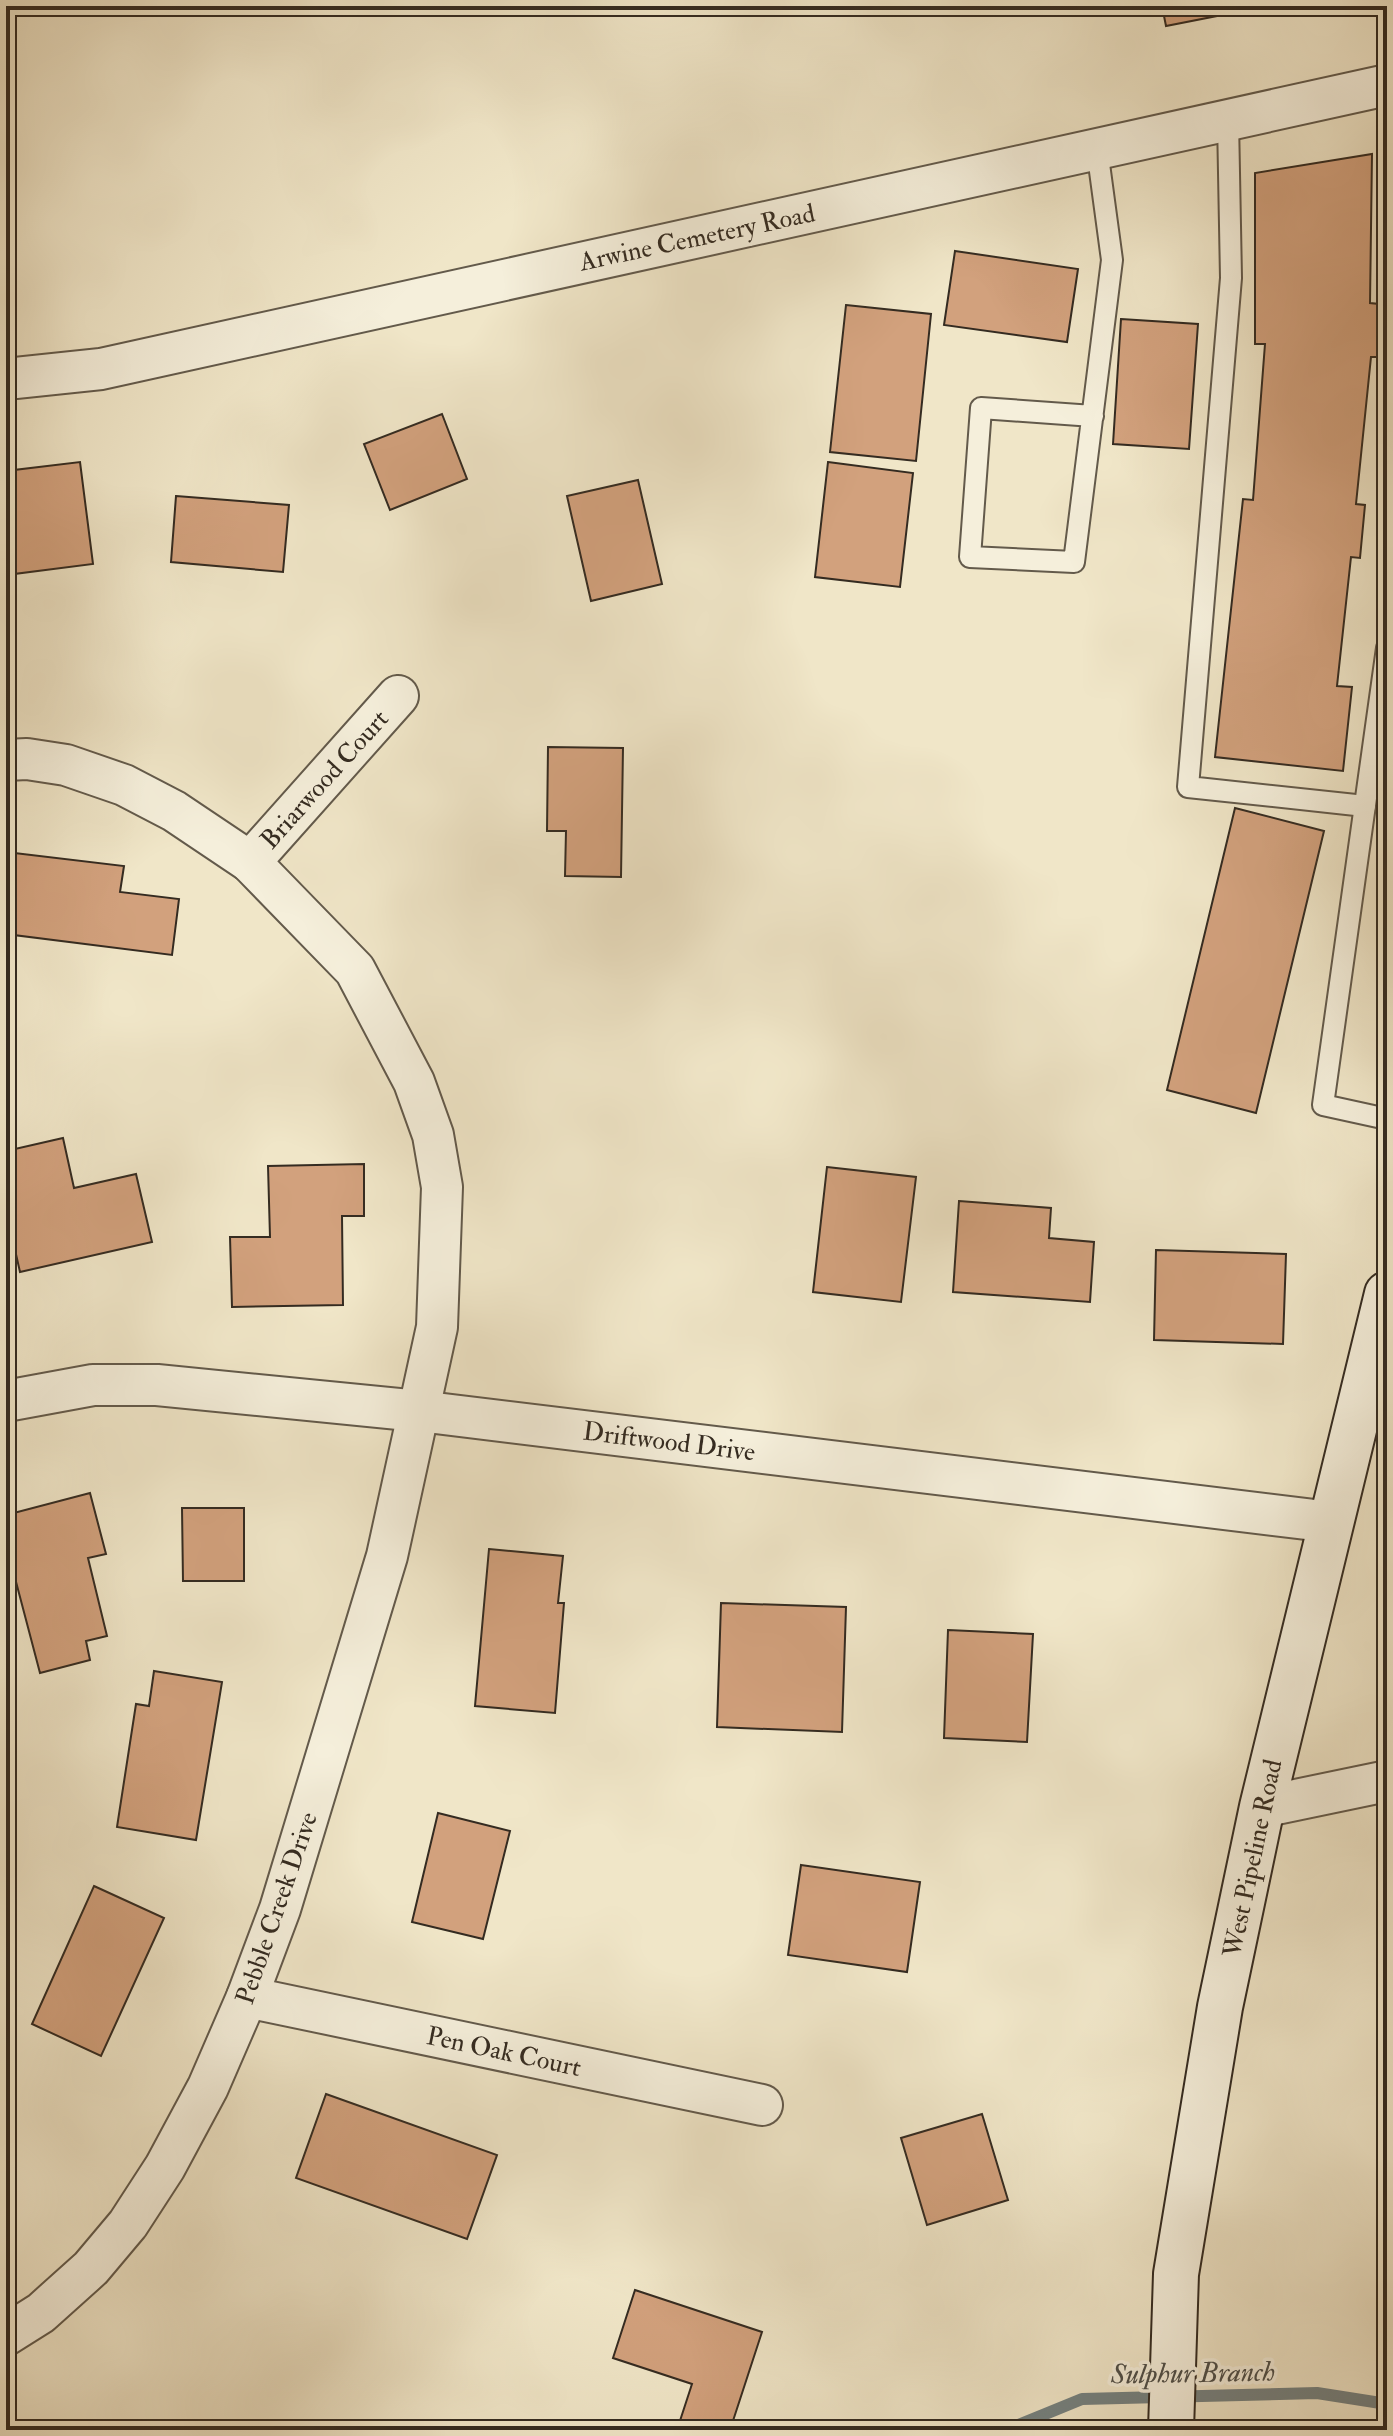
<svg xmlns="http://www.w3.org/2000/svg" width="1393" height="2436" viewBox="0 0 1393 2436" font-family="'IM FELL Double Pica',serif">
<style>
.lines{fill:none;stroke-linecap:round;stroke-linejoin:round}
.stream{stroke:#758281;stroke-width:12}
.building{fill:#d2a17d;stroke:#342b21;stroke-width:2}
.service-casing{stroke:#635a4b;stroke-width:24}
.minor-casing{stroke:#635a4b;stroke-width:44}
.secondary-casing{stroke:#342b21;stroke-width:48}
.service{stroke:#f5efdb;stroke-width:20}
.minor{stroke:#f5efdb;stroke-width:40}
.secondary{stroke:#f5efdb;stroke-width:44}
.labels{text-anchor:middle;stroke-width:7;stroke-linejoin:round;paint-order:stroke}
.street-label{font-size:26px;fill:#342b21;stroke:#f5efdb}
.water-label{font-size:28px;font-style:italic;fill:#4f4f49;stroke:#f5efdb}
</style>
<rect width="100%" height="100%" fill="#f0e6c8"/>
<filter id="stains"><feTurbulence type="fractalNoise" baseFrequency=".0025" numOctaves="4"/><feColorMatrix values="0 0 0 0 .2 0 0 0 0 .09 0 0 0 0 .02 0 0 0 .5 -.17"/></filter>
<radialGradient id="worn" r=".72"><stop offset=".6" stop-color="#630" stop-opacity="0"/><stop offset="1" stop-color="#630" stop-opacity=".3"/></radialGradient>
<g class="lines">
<path class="stream" d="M1006 2430 1082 2399 1317 2393 1387 2404"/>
</g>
<g class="building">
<path d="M1162 6H1268L1166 26Z"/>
<path d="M1372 154 1370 303 1379 304V357H1371L1356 504 1365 505 1360 558 1351 557 1337 686 1352 687 1343 771 1215 757 1243 499 1253 500 1265 344H1255V173Z"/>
<path d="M955 251 1078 269 1067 342 944 325Z"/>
<path d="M846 305 931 314 916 461 830 452Z"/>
<path d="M1121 319 1198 324 1189 449 1113 444Z"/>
<path d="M442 414 467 479 390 510 364 444Z"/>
<path d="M80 462 93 564 6 575V471Z"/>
<path d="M828 462 913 473 900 587 815 577Z"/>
<path d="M638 480 662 584 591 601 567 496Z"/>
<path d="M176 496 289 505 283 572 171 562Z"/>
<path d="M548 747 623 748 621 877 565 876 566 831H547Z"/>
<path d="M1235 808 1324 831 1256 1113 1167 1090Z"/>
<path d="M6 852 124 866 120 892 179 899 172 955 6 934Z"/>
<path d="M63 1138 74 1188 136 1174 152 1242 20 1272 6 1210V1151Z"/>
<path d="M364 1164V1216H342L343 1305 232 1307 230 1237H270L268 1166Z"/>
<path d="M827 1167 916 1177 901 1302 813 1292Z"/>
<path d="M959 1201 1051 1208 1049 1238 1094 1242 1090 1302 953 1292Z"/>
<path d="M1156 1250 1286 1254 1283 1344 1154 1340Z"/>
<path d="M90 1493 106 1554 88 1558 107 1636 86 1641 90 1660 40 1673 15 1578 6 1581V1515Z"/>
<path d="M182 1508H244V1581H183Z"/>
<path d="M489 1549 563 1556 558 1603H564L555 1713 475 1706Z"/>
<path d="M721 1603 846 1607 842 1732 717 1727Z"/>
<path d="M948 1630 1033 1634 1027 1742 944 1738Z"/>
<path d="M154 1671 222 1682 196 1840 117 1827 136 1704 149 1706Z"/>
<path d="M438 1813 510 1831 483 1939 412 1922Z"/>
<path d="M801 1865 920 1882 907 1972 788 1955Z"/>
<path d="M94 1886 164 1918 101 2056 32 2024Z"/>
<path d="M326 2094 497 2155 467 2239 296 2178Z"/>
<path d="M982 2114 1008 2200 927 2225 901 2138Z"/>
<path d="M635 2290 762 2332 730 2430H677L692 2384 613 2358Z"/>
</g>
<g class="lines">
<defs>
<g id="service">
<path d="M1228 120 1231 278 1188 787 1365 806"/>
<path d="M1093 416 981 408 970 557 1074 562 1112 260 1097 149"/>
<path d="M1387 648 1323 1105 1387 1119"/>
</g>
<g id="minor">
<path d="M6 379 101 369 1387 85"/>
<path d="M6 760 27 759 66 765 124 785 174 811 250 862 355 970 414 1082 433 1135 442 1187 437 1327 387 1556 280 1909 247 1997 208 2087 165 2167 128 2224 91 2268 41 2313 6 2335"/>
<path d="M250 862 398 696"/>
<path d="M6 1401 93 1385H157L419 1411 1331 1522"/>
<path d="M1262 1807 1387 1781"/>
<path d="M247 1997 762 2105"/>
</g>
<path id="secondary" d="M1171 2430 1176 2274 1220 2007 1262 1807 1387 1294"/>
</defs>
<use href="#service" class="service-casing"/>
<use href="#minor" class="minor-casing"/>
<use href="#secondary" class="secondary-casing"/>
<use href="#service" class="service"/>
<use href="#minor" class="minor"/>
<use href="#secondary" class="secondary"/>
</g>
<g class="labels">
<g class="street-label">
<text transform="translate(697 237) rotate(-12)" y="9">Arwine Cemetery Road</text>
<text transform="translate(324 779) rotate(-48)" y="9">Briarwood Court</text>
<text transform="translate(669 1441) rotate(7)" y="9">Driftwood Drive</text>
<text transform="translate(1252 1858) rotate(-78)" y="9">West Pipeline Road</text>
<text transform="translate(276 1908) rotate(-71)" y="9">Pebble Creek Drive</text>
<text transform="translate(504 2051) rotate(12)" y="9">Pen Oak Court</text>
</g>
<g class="water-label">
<text transform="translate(1193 2372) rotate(-1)" y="10">Sulphur Branch</text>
</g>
</g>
<rect width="1393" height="2436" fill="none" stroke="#f0e6c8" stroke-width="32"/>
<rect x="8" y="8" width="1377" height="2420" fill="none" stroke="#342b21" stroke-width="4"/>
<rect x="16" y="16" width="1361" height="2404" fill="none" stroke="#342b21" stroke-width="2"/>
<rect width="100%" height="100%" filter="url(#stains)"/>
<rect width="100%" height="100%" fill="url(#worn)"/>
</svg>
